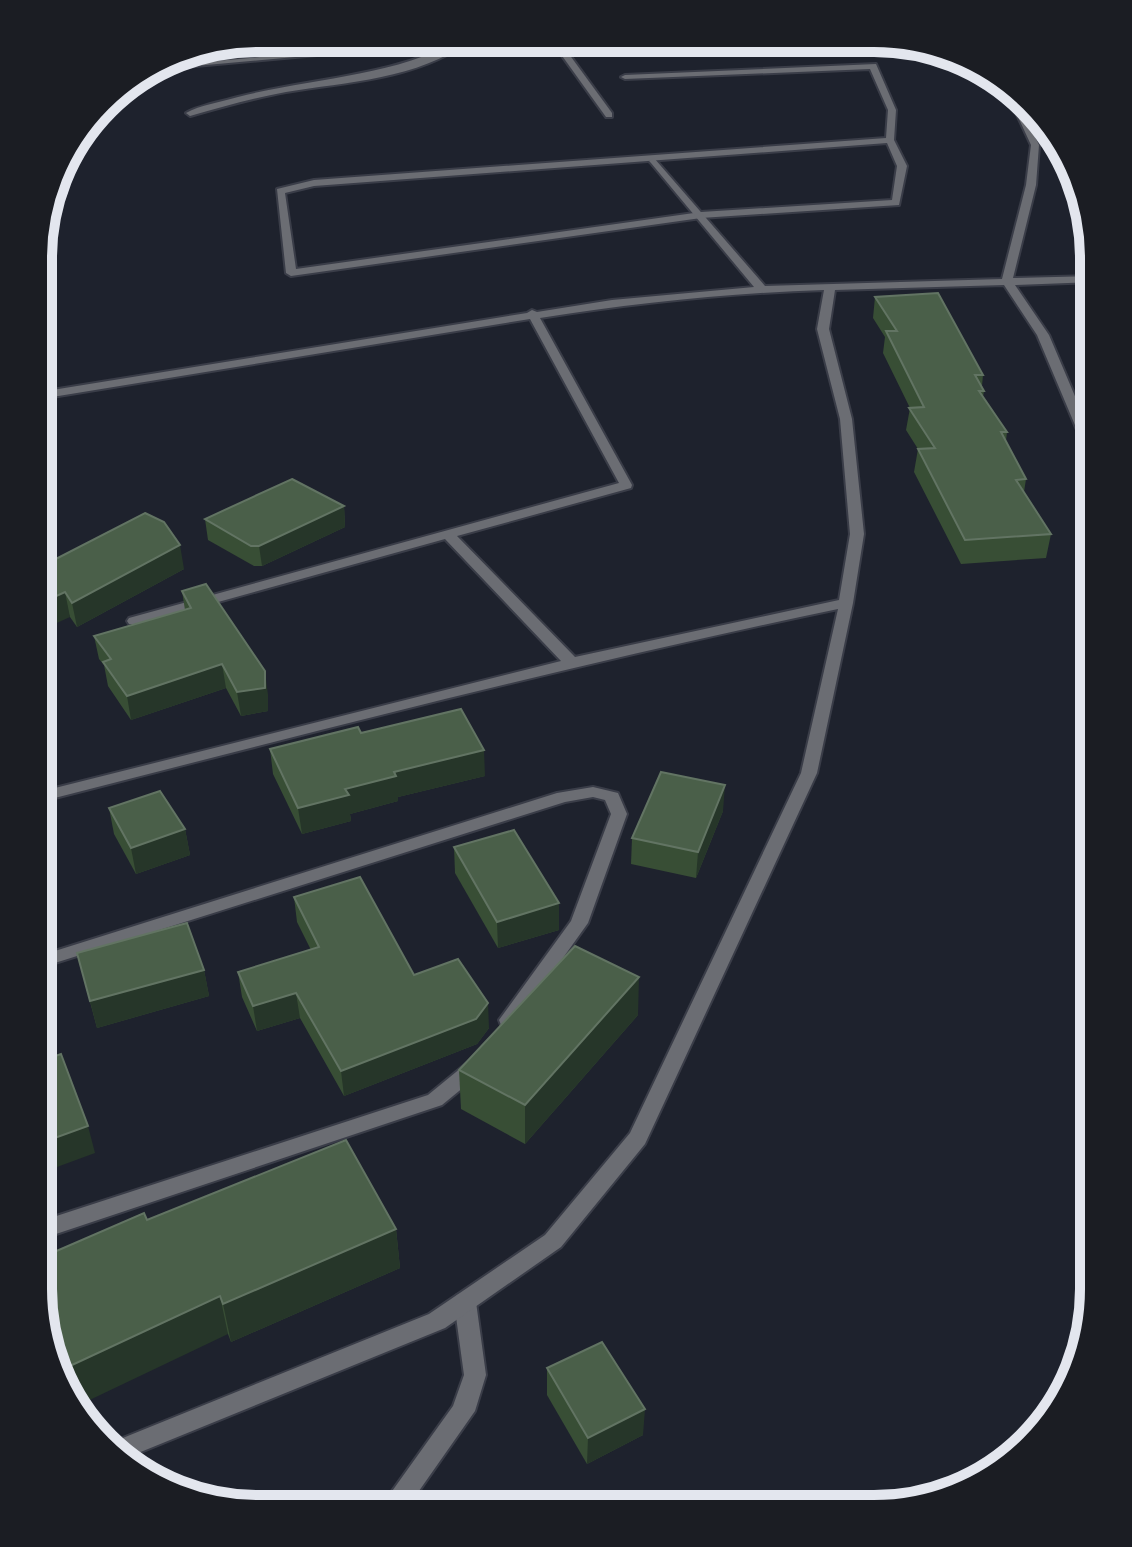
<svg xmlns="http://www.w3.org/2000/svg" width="1132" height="1547" viewBox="0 0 1132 1547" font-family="Arial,sans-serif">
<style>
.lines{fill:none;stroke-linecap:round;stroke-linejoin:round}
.service-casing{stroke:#3a3d48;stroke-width:4}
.minor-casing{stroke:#3a3d48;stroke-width:4}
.service{fill:#6b6d73;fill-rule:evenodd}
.minor{fill:#6b6d73;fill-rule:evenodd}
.wall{fill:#384e35}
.shaded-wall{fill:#263629}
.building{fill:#4a5f49;stroke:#627463;stroke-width:2}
.rim{fill:none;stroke:#e3e6ee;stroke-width:10}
</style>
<rect width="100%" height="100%" fill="#1e222d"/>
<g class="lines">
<defs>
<g id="service">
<path d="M462 39 469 41C419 79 346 82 286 92 253 98 222 107 190 116L186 113C200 105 221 102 238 97 315 77 390 78 462 39Z"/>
<path d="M876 64 896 110 894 140 907 166 899 205 701 218 291 276 286 273 277 189 314 180 886 138 888 110 870 69 625 79 621 77 625 75ZM887 143 897 166 892 200 701 212 296 269 285 193 314 186Z"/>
<path d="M465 1293 473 1295 476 1302 486 1375 475 1411 407 1508H380L453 1406 464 1375 454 1302 457 1295Z"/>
</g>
<g id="minor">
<path d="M467 39H493L151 70 158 66Z"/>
<path d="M550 39H558L612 113V117H606Z"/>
<path d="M1001 80 1010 86 1039 145 1036 185 1013 278 1094 276V282L1015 285 1049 335 1094 441V460L1088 456 1037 335 1004 285 835 290 829 329 852 419 864 534 853 603 817 773 645 1144 561 1247 445 1328 121 1460 108 1444 429 1314 545 1235 630 1133 801 773 838 609C569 665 305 734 39 802V792L561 661 445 539 139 624H129L127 621 129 618 619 483 530 319 40 399V392L527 313 532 310 537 312 612 300 754 287 651 163 649 161 654 158 765 286 1002 279 1026 185 1031 145ZM824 290 817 329 840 419 850 534 839 600 575 657 457 536 631 488 632 485 540 318C634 303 729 293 824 290Z"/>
<path d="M593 787 618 793 627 814 588 923 515 1025 508 1027 501 1025 499 1020 571 921 611 814 605 800 593 797 565 802 39 968V956L557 793Z"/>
<path d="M474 1061 481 1063 484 1068 481 1073 442 1105 38 1240V1222L428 1095 467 1063Z"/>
</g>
</defs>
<use href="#service" class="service-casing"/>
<use href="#minor" class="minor-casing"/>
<use href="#service" class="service"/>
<use href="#minor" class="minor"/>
</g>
<g class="wall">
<path d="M875 297 983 375 982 386 984 391 983 397 1007 432 1006 441 1026 479 1024 492 1051 534 1046 558 961 564 914 472 918 449 906 430 910 408 883 353 885 337 873 318Z"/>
<path d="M344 506 345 527 262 566H254L208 540 205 519Z"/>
<path d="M50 562 184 569 77 627 70 617Z"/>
<path d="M182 591 268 695V711L241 716 226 688 131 720 108 686 104 665 99 659 94 636 185 610Z"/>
<path d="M361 733 485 776 398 797V801L350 814 351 821 302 834 273 774 270 749Z"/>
<path d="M109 808 185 829 190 855 136 874 114 834Z"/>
<path d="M723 811 696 878 631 864 632 838Z"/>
<path d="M454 847 559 930 498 948 455 873Z"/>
<path d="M294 897 414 975 489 1028 477 1044 344 1096 300 1018 257 1031 242 997 238 972 311 950 297 922Z"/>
<path d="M77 953 204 970 209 996 97 1028Z"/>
<path d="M638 1015 525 1144 461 1109 459 1070Z"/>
<path d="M147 1220 396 1229 400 1268 231 1342 228 1334Z"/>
<path d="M547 1368 643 1435 587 1464 547 1395Z"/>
</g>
<g class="shaded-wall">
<path d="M258 38H336L208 49V46Z"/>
<path d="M344 506 345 527 262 566 259 546Z"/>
<path d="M180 545 184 569 77 627 72 603Z"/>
<path d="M65 592 70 617 39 631V604Z"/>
<path d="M222 664 226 688 131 720 127 696Z"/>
<path d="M265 671 268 695V711L241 716 237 692Z"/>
<path d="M484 750 485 776 398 797V801L350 814 351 821 302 834 298 808 345 789 394 772Z"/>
<path d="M725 785 723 811 696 878 698 852Z"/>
<path d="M185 829 190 855 136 874 131 848Z"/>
<path d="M559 903V930L498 948 497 922Z"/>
<path d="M204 970 209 996 97 1028 90 1001Z"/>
<path d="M639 977 638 1015 525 1144V1105Z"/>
<path d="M296 993 300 1018 257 1031 253 1006Z"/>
<path d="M488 1003 489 1028 477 1044 344 1096 341 1071Z"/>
<path d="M88 1126 95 1153 38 1174V1144Z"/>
<path d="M396 1229 400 1268 231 1342 223 1304Z"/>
<path d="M220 1296 228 1334 77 1406 60 1386 57 1372Z"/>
<path d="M645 1409 643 1435 587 1464 588 1438Z"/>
</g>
<g class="building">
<path d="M938 293 983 375H975L984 391H979L1007 432H1001L1026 479 1016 480 1051 534 965 540 918 449 935 448 909 408 924 407 886 331H897L875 297Z"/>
<path d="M292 479 344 506 259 546H251L205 519Z"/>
<path d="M145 513 164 522 180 545 72 603 65 592 39 604V558L42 557 50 562Z"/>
<path d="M206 584 265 671V688L237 692 222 664 127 696 103 662 111 659 94 636 191 608 182 591Z"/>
<path d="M461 709 484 750 394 772 396 776 345 789 349 795 298 808 270 749 358 727 361 733Z"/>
<path d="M661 772 725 785 698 852 632 838Z"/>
<path d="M160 791 185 829 131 848 109 808Z"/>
<path d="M514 830 559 903 497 922 454 847Z"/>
<path d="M360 877 414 975 458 959 488 1003 476 1019 341 1071 296 993 253 1006 238 972 319 947 294 897Z"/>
<path d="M187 923 204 970 90 1001 77 953Z"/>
<path d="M575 946 639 977 525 1105 459 1070Z"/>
<path d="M61 1054 88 1126 38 1144V1062Z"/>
<path d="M346 1140 396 1229 223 1304 220 1296 57 1372 38 1290V1259L144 1213 147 1220Z"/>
<path d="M602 1342 645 1409 588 1438 547 1368Z"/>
</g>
<path d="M0 0H1132V1547H0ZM258 52H874A206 206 0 0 1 1080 258V1289A206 206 0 0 1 874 1495H258A206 206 0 0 1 52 1289V258A206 206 0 0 1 258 52Z" fill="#1b1d23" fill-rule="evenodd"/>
<path class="rim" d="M258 52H874A206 206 0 0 1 1080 258V1289A206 206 0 0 1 874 1495H258A206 206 0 0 1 52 1289V258A206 206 0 0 1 258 52Z"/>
</svg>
